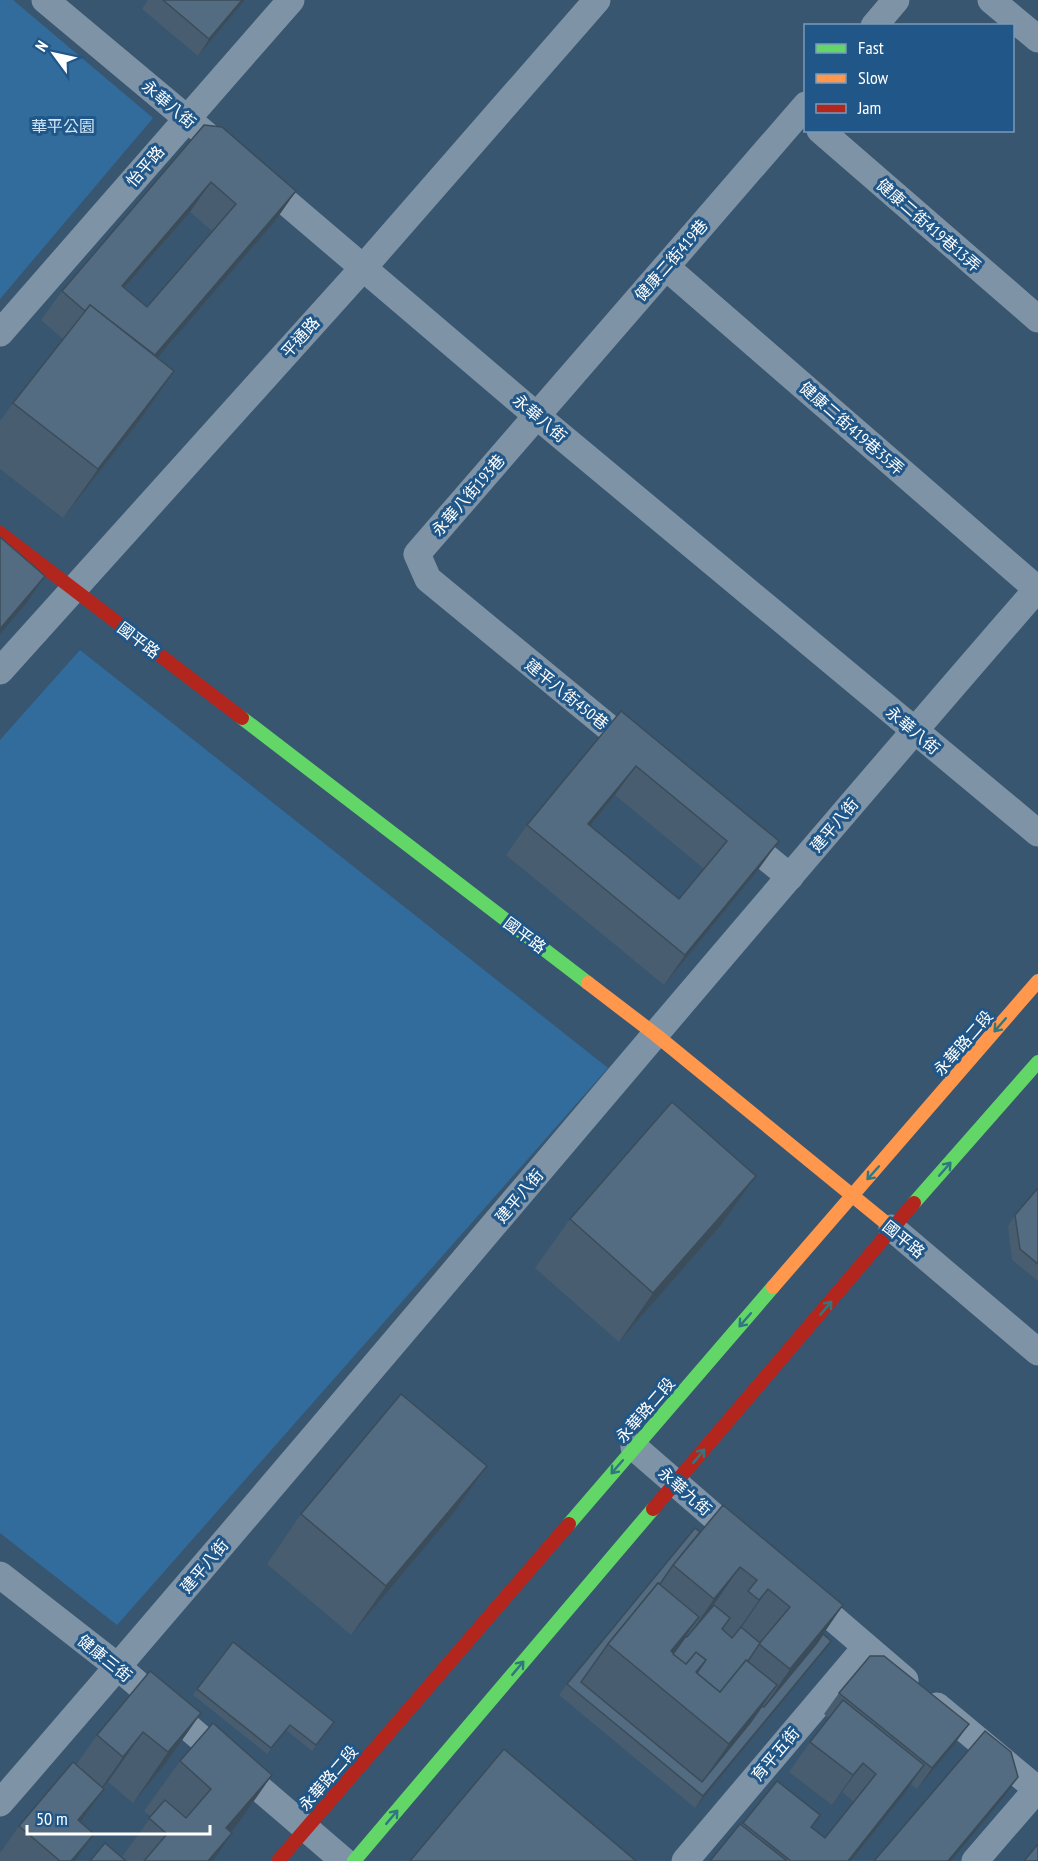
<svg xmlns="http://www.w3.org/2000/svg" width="1038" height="1861" viewBox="0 0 1038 1861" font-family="'PT Sans Narrow','Noto Sans TC',sans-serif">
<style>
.green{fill:#326c9d}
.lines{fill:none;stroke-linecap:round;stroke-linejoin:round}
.street{stroke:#7f93a6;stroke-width:27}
.fast{stroke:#63d668;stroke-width:14}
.slow{stroke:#ff974d;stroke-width:14}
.jam{stroke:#b3261e;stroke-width:14}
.wall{fill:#485d6f;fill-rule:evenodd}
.shaded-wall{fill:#3b4c5a}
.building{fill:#546c81;stroke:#3b4c5a;stroke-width:1.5;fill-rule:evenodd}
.oneway{stroke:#317780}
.labels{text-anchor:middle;stroke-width:6;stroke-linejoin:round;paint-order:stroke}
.street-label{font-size:16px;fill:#fff;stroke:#205788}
.park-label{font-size:16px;fill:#cfe6f8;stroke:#205788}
</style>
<rect width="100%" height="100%" fill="#385670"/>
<g class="green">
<path d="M0 0H13L153 118 0 299Z"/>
<path d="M80 650 608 1068 117 1625 0 1533V740Z"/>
</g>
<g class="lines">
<g class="street">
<path d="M45 0 228 153"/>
<path d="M991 0 1038 39"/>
<path d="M874 26 896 0"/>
<path d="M820 130 1038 319"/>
<path d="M260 180 537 416 1038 833"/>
<path d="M666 267 1037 589"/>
<path d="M0 333 291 0"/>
<path d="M0 671 363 268 597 0"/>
<path d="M636 750 428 579 417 554 806 105"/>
<path d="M740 836 790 877"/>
<path d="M892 1228 1038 1352"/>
<path d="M634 1447 741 1540"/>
<path d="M0 1575 118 1667 344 1861"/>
<path d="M807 1596 905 1680"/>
<path d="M937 1706 1038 1790"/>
<path d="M0 1803C349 1401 688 990 1038 588"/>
<path d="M685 1861 866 1647"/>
<path d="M975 1861 1038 1788"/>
</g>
<g class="fast">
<path d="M242 718 588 983"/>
<path d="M914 1203 1038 1062"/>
<path d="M569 1524 773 1287"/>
<path d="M354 1861 653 1509"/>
</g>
<g class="slow">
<path d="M588 983 656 1035 892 1228"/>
<path d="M773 1287 1038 981"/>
</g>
<g class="jam">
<path d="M0 533 242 718"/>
<path d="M653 1509 914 1203"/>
<path d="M278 1861 569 1524"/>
</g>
</g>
<g class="wall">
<path d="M148 0H245L198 56 142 9Z"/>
<path d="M204 125 296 191 275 221 157 357 174 371 140 420 63 518 0 469V421L13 403 63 339 41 320 62 291ZM190 212 212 231 147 307 125 288Z"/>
<path d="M621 711 758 870 664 985 506 855 527 825ZM615 795 704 869 679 899 590 826Z"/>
<path d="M756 1176 721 1225 619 1342 535 1268 570 1219Z"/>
<path d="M1038 1188V1281L1012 1260 1008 1226 1015 1215Z"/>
<path d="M487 1466 452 1515 351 1635 267 1564 301 1514Z"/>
<path d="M700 1532 843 1605 823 1634V1652L695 1808 559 1695 567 1684Z"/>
<path d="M197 1689 334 1722 312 1751 286 1730 267 1754 193 1695Z"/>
<path d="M839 1693 954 1745 917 1789 911 1784 851 1861H710L742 1825 777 1781 812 1828 825 1838 854 1802 842 1792 832 1805 789 1772 810 1742 829 1718 824 1714Z"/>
<path d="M201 1713 166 1763 133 1803 108 1782 81 1823 94 1834 75 1861H0V1853L19 1826 76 1765 97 1735Z"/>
<path d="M180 1761 272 1775 237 1825 231 1832 213 1861H90L122 1857 151 1817 144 1811Z"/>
</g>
<g class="shaded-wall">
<path d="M242 0H245L198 56 209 39Z"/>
<path d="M211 182 190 212 101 315 122 286Z"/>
<path d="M296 191 275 221 126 394 147 364Z"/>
<path d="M174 371 140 420 63 518 98 469Z"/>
<path d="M45 576 25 605 0 634V629Z"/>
<path d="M636 766 615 795 567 854 588 824Z"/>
<path d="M779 841 758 870 664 985 685 955Z"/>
<path d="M756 1176 721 1225 619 1342 653 1293Z"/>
<path d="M487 1466 452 1515 351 1635 386 1586Z"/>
<path d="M740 1567 706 1616 680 1648 714 1599Z"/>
<path d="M768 1589 734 1638 725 1649 759 1600Z"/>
<path d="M843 1605 809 1655 756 1719 790 1669Z"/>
<path d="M699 1617 665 1666 671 1651Z"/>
<path d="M831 1641 823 1652 695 1808 703 1796Z"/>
<path d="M777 1685 742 1735 694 1793 729 1744Z"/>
<path d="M201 1713 166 1763 133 1803 168 1752Z"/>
<path d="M969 1724 954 1745 917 1789 932 1768Z"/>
<path d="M143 1732 108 1782 88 1807 123 1757Z"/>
<path d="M863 1763 842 1792 832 1805 853 1775Z"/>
<path d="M924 1765 904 1794 851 1861H848Z"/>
<path d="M272 1775 237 1825 205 1861 226 1828Z"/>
<path d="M1018 1777 1003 1798 951 1861H948Z"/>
<path d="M104 1789 69 1839 78 1820Z"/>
<path d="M232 1833 213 1861H208Z"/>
<path d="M94 1834 75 1861H71Z"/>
</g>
<g class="building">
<path d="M163 0H242L209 39Z"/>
<path d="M204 125 222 127 296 191 155 355 90 305 85 311 62 291ZM211 182 236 204 147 307 122 286Z"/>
<path d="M90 305 174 371 98 469 13 403Z"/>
<path d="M0 537 45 576 0 629Z"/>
<path d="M621 711 779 841 685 955 527 825ZM636 766 727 841 679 899 588 824Z"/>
<path d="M672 1102 756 1176 653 1293 570 1219Z"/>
<path d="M1038 1188V1264L1020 1249 1015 1215Z"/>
<path d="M401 1394 487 1466 386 1586 301 1514Z"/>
<path d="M723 1505 843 1605 790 1669 759 1644 790 1607 768 1589 759 1600 748 1591 757 1580 740 1567 714 1599 673 1565Z"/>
<path d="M695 1528 700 1532 673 1565 660 1584 658 1583 608 1644 581 1682 702 1782 750 1723 762 1706 764 1707 817 1643 823 1634 831 1641 703 1796 567 1684Z"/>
<path d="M658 1583 699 1617 671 1651 686 1664 696 1652 706 1660 696 1672 720 1692 746 1660 777 1685 729 1744 608 1644Z"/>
<path d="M714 1605 730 1618 722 1629 732 1638 741 1627 760 1643 748 1661 746 1660 720 1692 697 1673 706 1660 696 1652 686 1664 673 1654 686 1636 687 1637Z"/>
<path d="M233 1642 334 1722 316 1745 290 1725 271 1748 197 1689Z"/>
<path d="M870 1656H884L969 1724 932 1768 839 1693Z"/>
<path d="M150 1671 201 1713 168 1752 143 1732 123 1757 97 1735Z"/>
<path d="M843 1700 924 1765 848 1861H791L743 1823 777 1781 820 1815 811 1827 825 1838 876 1774 863 1763 853 1775 810 1742Z"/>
<path d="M213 1723 272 1775 226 1828 232 1833 208 1861H144L167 1834 149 1818 165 1800 186 1818 211 1789 180 1761Z"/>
<path d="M985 1731 1011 1752 1018 1777 948 1861H874Z"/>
<path d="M504 1749 636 1861H410Z"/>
<path d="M73 1762 104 1789 78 1820 94 1834 71 1861H60L19 1826Z"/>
<path d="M740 1824 787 1861H710Z"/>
<path d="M105 1843 126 1861H90Z"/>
<path d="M1038 1844V1861H1024Z"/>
</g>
<defs><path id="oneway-shaft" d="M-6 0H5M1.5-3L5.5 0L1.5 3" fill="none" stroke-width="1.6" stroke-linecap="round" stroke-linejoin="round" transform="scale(1.5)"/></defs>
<g class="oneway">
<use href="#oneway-shaft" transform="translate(1000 1025) rotate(131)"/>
<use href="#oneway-shaft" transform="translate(945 1169) rotate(-49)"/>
<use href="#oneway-shaft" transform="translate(873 1173) rotate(132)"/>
<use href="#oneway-shaft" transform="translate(826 1308) rotate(-50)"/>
<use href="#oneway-shaft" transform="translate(745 1320) rotate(131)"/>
<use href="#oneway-shaft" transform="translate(699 1456) rotate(-50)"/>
<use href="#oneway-shaft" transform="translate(617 1467) rotate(131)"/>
<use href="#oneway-shaft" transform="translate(518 1668) rotate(-50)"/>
<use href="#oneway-shaft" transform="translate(392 1817) rotate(-50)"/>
</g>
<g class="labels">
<g class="street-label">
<text transform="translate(169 104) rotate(40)" y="6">永華八街</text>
<text transform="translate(145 166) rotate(-49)" y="6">怡平路</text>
<text transform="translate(929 225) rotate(41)" y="6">健康二街419巷13弄</text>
<text transform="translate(671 260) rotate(-49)" y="6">健康二街419巷</text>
<text transform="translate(300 337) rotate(-48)" y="6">平通路</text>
<text transform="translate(540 418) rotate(40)" y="6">永華八街</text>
<text transform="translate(852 428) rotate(41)" y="6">健康二街419巷35弄</text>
<text transform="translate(468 495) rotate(-49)" y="6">永華八街193巷</text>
<text transform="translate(139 640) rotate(37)" y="6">國平路</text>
<text transform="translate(567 694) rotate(39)" y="6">建平八街450巷</text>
<text transform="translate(913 730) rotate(40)" y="6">永華八街</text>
<text transform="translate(834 825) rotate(-50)" y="6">建平八街</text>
<text transform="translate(525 935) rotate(37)" y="6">國平路</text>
<text transform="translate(963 1043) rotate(-49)" y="6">永華路二段</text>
<text transform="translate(519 1196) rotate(-50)" y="6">建平八街</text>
<text transform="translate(904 1239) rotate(39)" y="6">國平路</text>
<text transform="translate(645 1410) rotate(-49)" y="6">永華路二段</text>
<text transform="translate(685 1491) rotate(41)" y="6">永華九街</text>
<text transform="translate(204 1566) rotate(-50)" y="6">建平八街</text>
<text transform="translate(105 1658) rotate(39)" y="6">健康三街</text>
<text transform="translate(775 1754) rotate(-50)" y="6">育平五街</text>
<text transform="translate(328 1778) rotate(-49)" y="6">永華路二段</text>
</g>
<g class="park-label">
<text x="63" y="132">華平公園</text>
</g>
</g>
<rect x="804" y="24" width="210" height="108" fill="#205788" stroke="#799ab8" stroke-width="1.5"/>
<rect x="816" y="44" width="30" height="9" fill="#63d668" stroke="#799ab8" stroke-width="1.5"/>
<text x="858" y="54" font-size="18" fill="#ffffff">Fast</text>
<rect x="816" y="74" width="30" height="9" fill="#ff974d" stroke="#799ab8" stroke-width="1.5"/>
<text x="858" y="84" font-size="18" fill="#ffffff">Slow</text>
<rect x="816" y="104" width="30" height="9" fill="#b3261e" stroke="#799ab8" stroke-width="1.5"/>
<text x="858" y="114" font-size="18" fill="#ffffff">Jam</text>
<g transform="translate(54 54) rotate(303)" stroke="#205788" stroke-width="4.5" paint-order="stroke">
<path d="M0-4.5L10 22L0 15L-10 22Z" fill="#ffffff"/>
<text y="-9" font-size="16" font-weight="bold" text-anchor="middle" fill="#ffffff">N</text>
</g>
<path d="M27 1825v9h183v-9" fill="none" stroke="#ffffff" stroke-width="3"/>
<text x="36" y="1825" font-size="18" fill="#ffffff" stroke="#205788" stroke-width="4.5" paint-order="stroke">50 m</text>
</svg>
